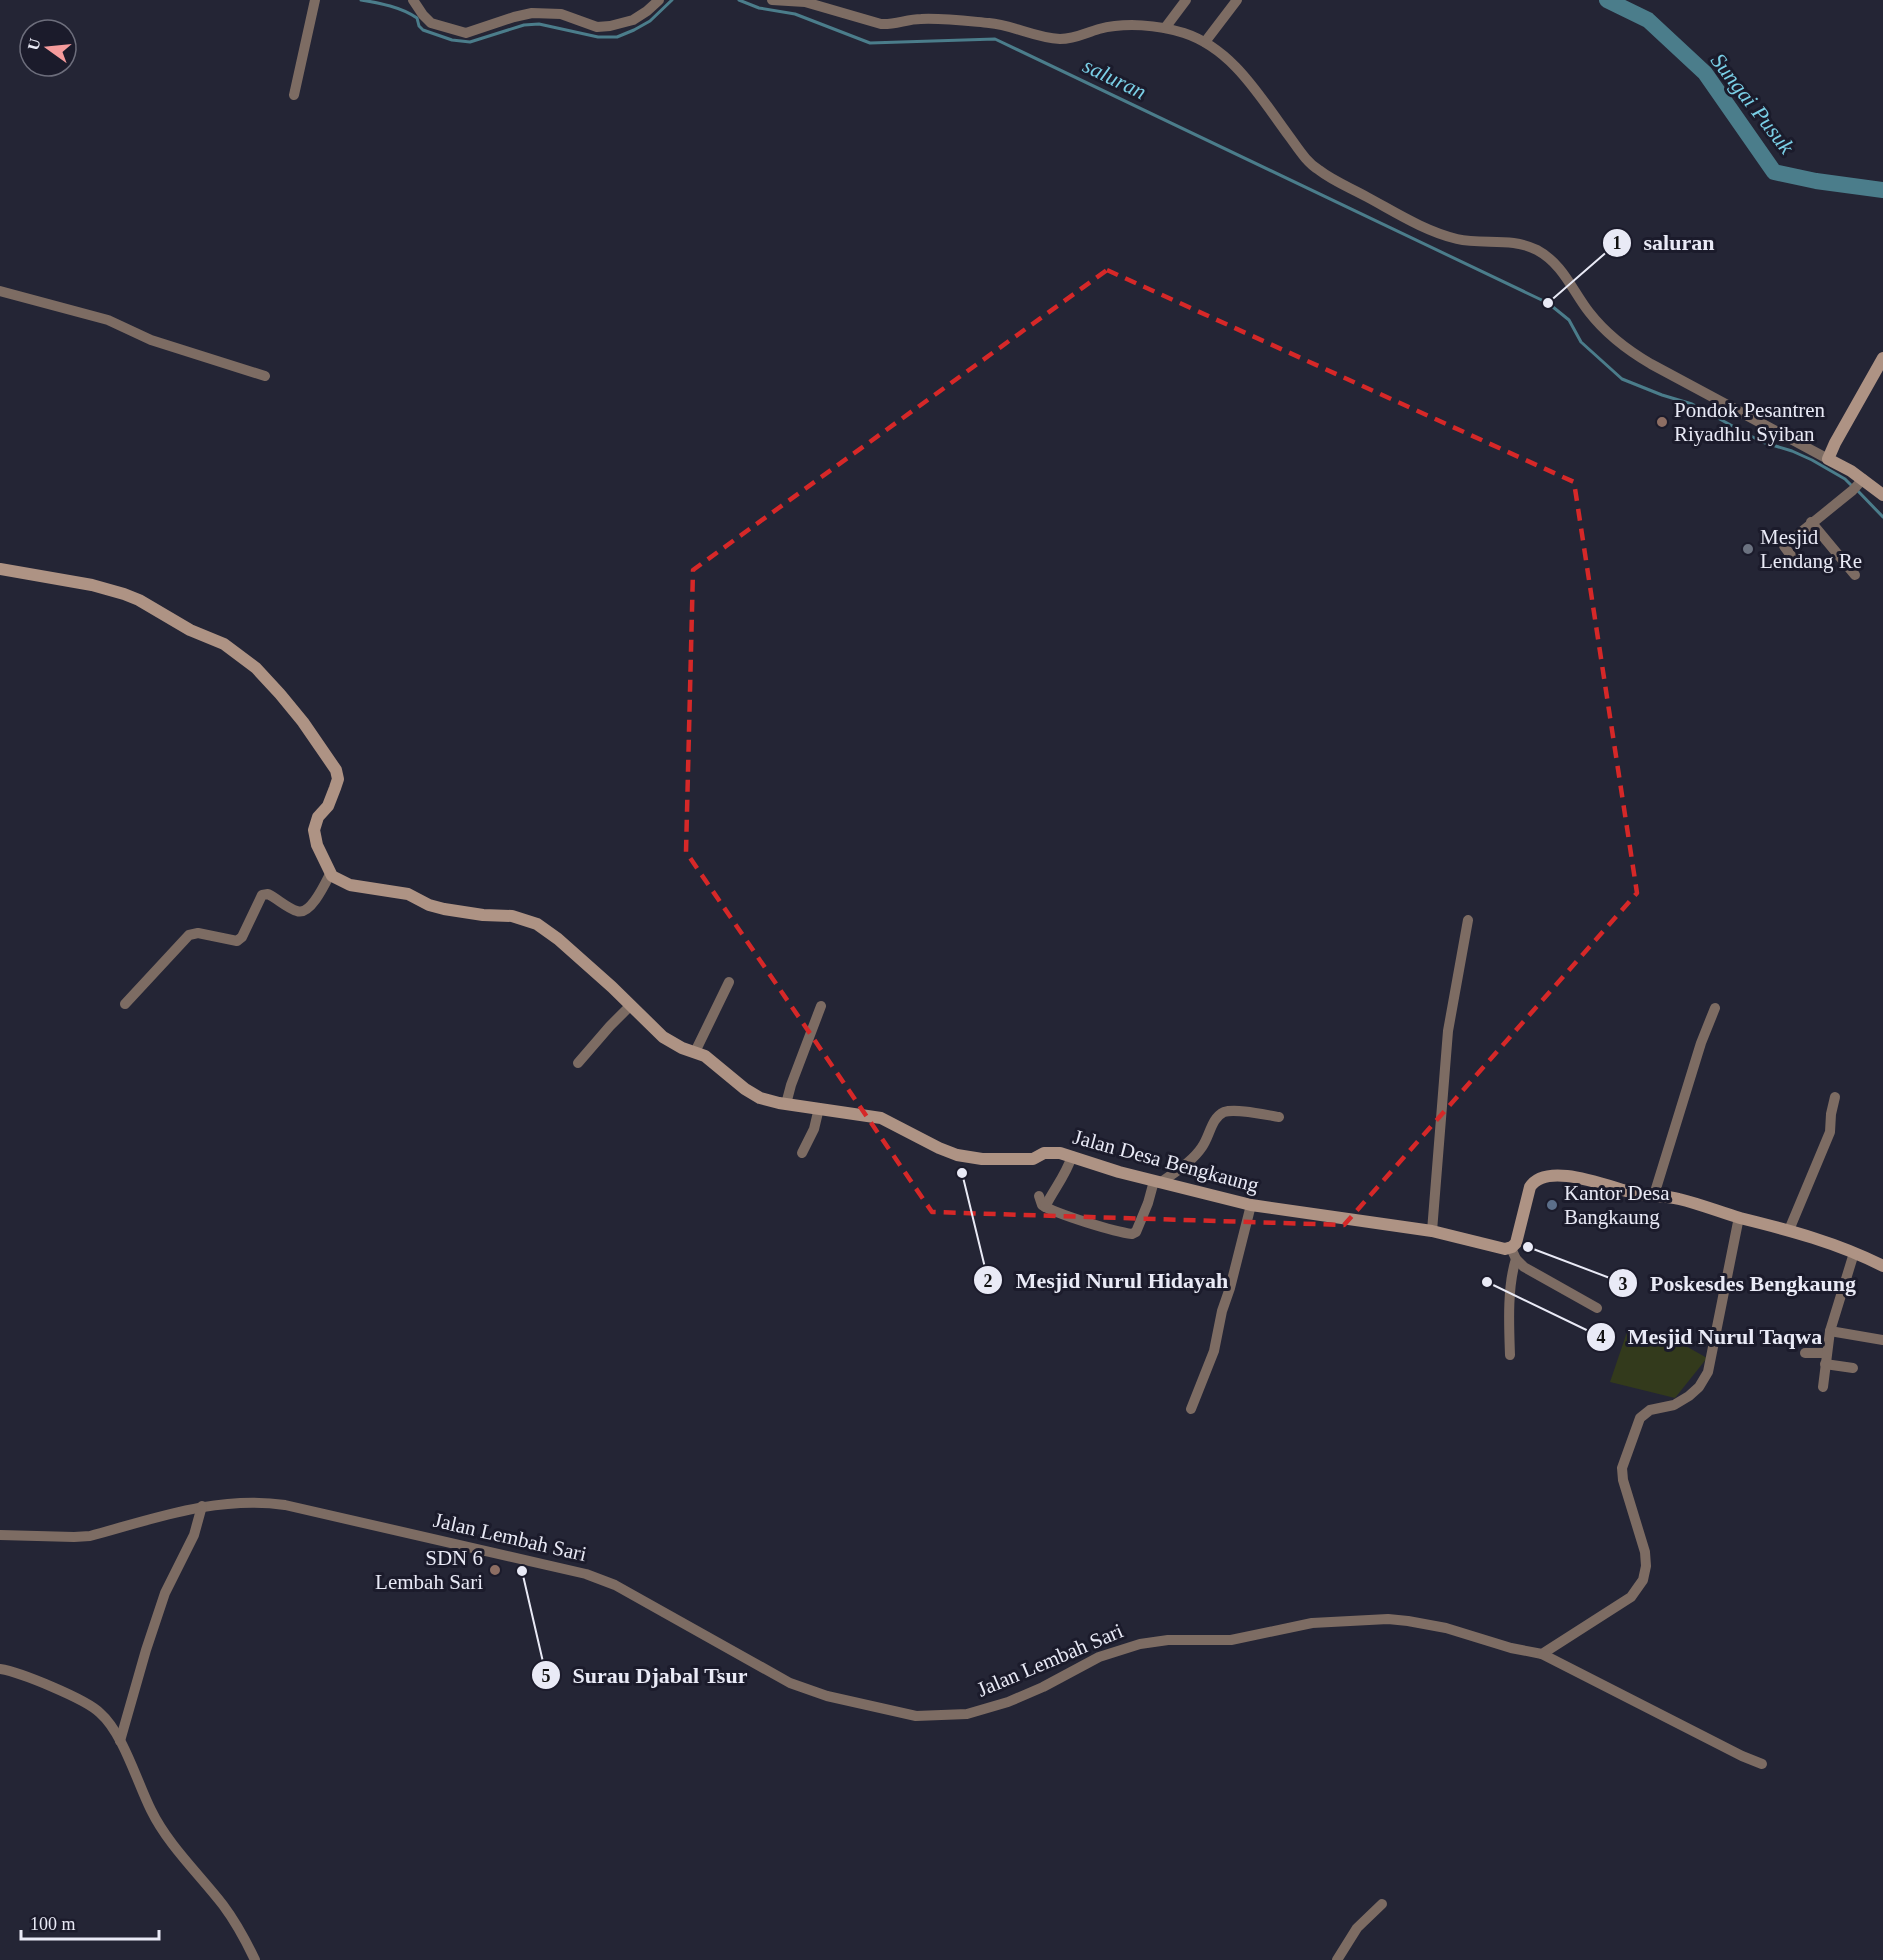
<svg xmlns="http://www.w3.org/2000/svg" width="1883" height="1960" viewBox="0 0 1883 1960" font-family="Georgia,serif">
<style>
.green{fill:#333a1c}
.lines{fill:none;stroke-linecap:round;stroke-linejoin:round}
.stream{stroke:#4b7d8b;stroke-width:3}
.river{stroke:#4b7d8b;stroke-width:16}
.street{stroke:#7d6c63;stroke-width:10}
.secondary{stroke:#ae9384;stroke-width:12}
.marked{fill:none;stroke:#d62828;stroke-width:4.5;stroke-dasharray:12 8;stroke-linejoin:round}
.education-dot{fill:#8d6e63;stroke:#1b1b2b;stroke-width:2}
.worship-dot{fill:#6b7280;stroke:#1b1b2b;stroke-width:2}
.service-dot{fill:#5c6f8a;stroke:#1b1b2b;stroke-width:2}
.labels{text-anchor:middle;stroke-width:6;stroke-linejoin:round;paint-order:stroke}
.poi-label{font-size:21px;fill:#e9eaf6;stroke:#1b1b2b;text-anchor:start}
.street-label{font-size:21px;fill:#e9eaf6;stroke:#1b1b2b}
.water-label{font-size:22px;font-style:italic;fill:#7acfe6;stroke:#1b1b2b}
.leader{fill:none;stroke:#e9eaf6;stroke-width:2}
.callout-dot{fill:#e9eaf6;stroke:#1b1b2b;stroke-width:2}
.mark-label{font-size:18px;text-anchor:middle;font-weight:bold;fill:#111}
.callout-label{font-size:22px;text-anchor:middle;font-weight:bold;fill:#e9eaf6;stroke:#1b1b2b;stroke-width:6;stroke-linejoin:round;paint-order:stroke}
</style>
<rect width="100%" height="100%" fill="#242535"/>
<path class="green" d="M1627 1332H1661L1707 1358 1675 1398 1610 1382Z"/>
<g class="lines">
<g class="stream">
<path d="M361 0C380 3 401 7 417 18L419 26 423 30 452 40 470 42 524 25 539 24 598 37H617L634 30 650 21 672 0"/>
<path d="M739 0 759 8 795 14 870 43 995 39 1548 303 1569 320 1581 342 1622 379 1662 395 1692 404 1762 442 1792 451 1812 460 1845 479 1852 486"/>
<path d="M1857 490 1883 517"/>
</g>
<path class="river" d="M1607 0 1648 20 1705 73 1774 172 1816 181 1883 190"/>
<g class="street">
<path d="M413 0 423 15 431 23 466 33 514 17 532 13 561 14 597 27 610 26 633 20 647 11 659 0"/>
<path d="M772 0 805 2 881 24C895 25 907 19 921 19 943 18 967 21 989 23 1013 25 1035 38 1060 39 1075 39 1085 33 1099 29 1126 22 1158 25 1184 33 1233 49 1260 97 1289 136 1298 148 1306 162 1319 170 1333 181 1351 188 1367 197 1395 212 1424 231 1457 239 1483 245 1512 237 1537 250 1563 264 1572 290 1589 312 1606 334 1627 350 1651 364L1828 459"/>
<path d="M1165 28 1186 0"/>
<path d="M1205 42 1237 0"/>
<path d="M294 95 315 0"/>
<path d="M0 291 108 320 151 340 265 376"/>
<path d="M1811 522 1855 575"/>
<path d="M1795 561 1784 546 1853 490 1863 479"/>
<path d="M125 1004 189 935 198 933 237 941 242 937 262 895 268 894C278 899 287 908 297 911 310 916 325 884 330 874"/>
<path d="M695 1052 729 982"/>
<path d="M578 1063 610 1026 631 1005"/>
<path d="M786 1104 791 1085 821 1006"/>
<path d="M802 1153 814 1129 819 1108"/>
<path d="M1160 1183C1175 1172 1192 1162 1202 1147 1210 1136 1211 1118 1224 1112 1236 1108 1266 1115 1279 1117"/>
<path d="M1654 1195 1701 1043 1715 1008"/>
<path d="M1039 1196 1042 1205C1056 1214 1115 1232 1132 1234L1136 1232 1148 1203 1154 1181"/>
<path d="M1045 1207C1054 1189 1066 1175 1072 1156"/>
<path d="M1789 1230 1830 1132 1831 1114 1835 1097"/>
<path d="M1432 1231 1448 1031 1468 920"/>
<path d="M1511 1248 1516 1259 1524 1267 1597 1308"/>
<path d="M1830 1331 1883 1340"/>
<path d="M1805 1353H1827"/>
<path d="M1510 1355C1509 1326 1507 1287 1516 1259"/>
<path d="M1825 1364 1853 1368"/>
<path d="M1823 1387 1830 1331 1854 1253"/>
<path d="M1191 1409 1214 1351 1222 1311 1230 1288 1251 1205"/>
<path d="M0 1535 74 1537 90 1536C153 1519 218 1495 285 1505L586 1574 615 1585 790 1683 827 1696 916 1716 967 1714 1008 1702 1043 1687 1099 1657 1140 1644 1168 1640H1231L1312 1623 1388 1619 1408 1621 1446 1628 1511 1648 1542 1654 1631 1597 1643 1580 1646 1566 1645 1552 1623 1480 1622 1468 1640 1418 1650 1410 1674 1405 1689 1396 1699 1387 1708 1372 1739 1217"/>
<path d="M1542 1654 1742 1756 1762 1764"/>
<path d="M0 1669C20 1672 86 1699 100 1713 123 1733 137 1782 151 1810 168 1845 199 1874 223 1905 235 1921 246 1941 255 1960"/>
<path d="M120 1741 146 1650 165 1593 194 1535 202 1506"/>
<path d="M1337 1960 1357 1928 1382 1904"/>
</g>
<g class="secondary">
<path d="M1883 358 1835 443 1828 459 1851 471 1883 495"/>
<path d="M0 569 92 585 124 594 139 600 190 630 224 644 256 668 280 694 303 722 336 770 338 779 335 788 328 806 318 817 314 830 317 845 332 876 350 885 408 894 429 905 444 909 483 915 512 916 537 924 558 939 612 987 663 1037 682 1048 705 1056 745 1089 760 1098 779 1103 881 1118 939 1148 957 1155 982 1159H1033L1044 1153H1060L1119 1172 1251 1205 1432 1231 1505 1249 1512 1247 1516 1243 1530 1187C1547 1160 1611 1188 1634 1193 1649 1197 1664 1195 1679 1199 1700 1204 1720 1212 1740 1218 1789 1230 1838 1243 1883 1266"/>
</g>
</g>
<path class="marked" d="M1107 270 1574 482 1637 893 1344 1225 932 1212 686 852 693 570Z"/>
<g class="education-dot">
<circle cx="1662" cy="422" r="6"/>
<circle cx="495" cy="1570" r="6"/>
</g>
<circle class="worship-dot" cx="1748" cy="549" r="6"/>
<circle class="service-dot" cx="1552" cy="1205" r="6"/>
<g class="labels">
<g class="poi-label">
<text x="1674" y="417">Pondok Pesantren<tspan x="1674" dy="24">Riyadhlu Syiban</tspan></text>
<text x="1760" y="544">Mesjid<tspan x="1760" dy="24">Lendang Re</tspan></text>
<text x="1564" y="1200">Kantor Desa<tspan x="1564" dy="24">Bangkaung</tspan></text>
<text x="483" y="1565" text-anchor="end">SDN 6<tspan x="483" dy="24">Lembah Sari</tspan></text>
</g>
<g class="street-label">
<text transform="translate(1166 1161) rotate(15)" y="7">Jalan Desa Bengkaung</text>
<text transform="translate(510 1537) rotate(13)" y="7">Jalan Lembah Sari</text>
<text transform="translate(1050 1660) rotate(-23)" y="7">Jalan Lembah Sari</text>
</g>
<g class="water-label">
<text transform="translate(1115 78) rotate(26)" y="8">saluran</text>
<text transform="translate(1753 103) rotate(52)" y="8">Sungai Pusuk</text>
</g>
</g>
<path class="leader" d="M1548 303L1617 243M962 1173L988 1280M1528 1247L1623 1283M1487 1282L1601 1337M522 1571L546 1675"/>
<g class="callout-dot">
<circle cx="1548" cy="303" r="6"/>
<circle cx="962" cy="1173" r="6"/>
<circle cx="1528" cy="1247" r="6"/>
<circle cx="1487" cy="1282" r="6"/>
<circle cx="522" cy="1571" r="6"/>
<circle cx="1617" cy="243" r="15"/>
<circle cx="988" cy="1280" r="15"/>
<circle cx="1623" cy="1283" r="15"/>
<circle cx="1601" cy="1337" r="15"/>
<circle cx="546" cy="1675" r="15"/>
</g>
<g class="mark-label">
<text x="1617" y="249">1</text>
<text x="988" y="1287">2</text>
<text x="1623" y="1290">3</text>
<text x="1601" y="1343">4</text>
<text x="546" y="1682">5</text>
</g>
<g class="callout-label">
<text x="1679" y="250">saluran</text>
<text x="1122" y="1288">Mesjid Nurul Hidayah</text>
<text x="1753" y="1291">Poskesdes Bengkaung</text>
<text x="1725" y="1344">Mesjid Nurul Taqwa</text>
<text x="660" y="1683">Surau Djabal Tsur</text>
</g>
<g transform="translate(48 48) rotate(285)"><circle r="28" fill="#1b1b2b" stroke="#6d6e7c" stroke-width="1.5"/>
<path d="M0-4.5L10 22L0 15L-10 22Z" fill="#f59b9c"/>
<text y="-9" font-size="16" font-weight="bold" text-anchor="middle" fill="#e9eaf6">U</text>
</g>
<path d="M21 1930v9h138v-9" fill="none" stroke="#e9eaf6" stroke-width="3"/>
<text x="30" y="1930" font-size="18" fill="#e9eaf6" stroke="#1b1b2b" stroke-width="4.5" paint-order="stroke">100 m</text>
</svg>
